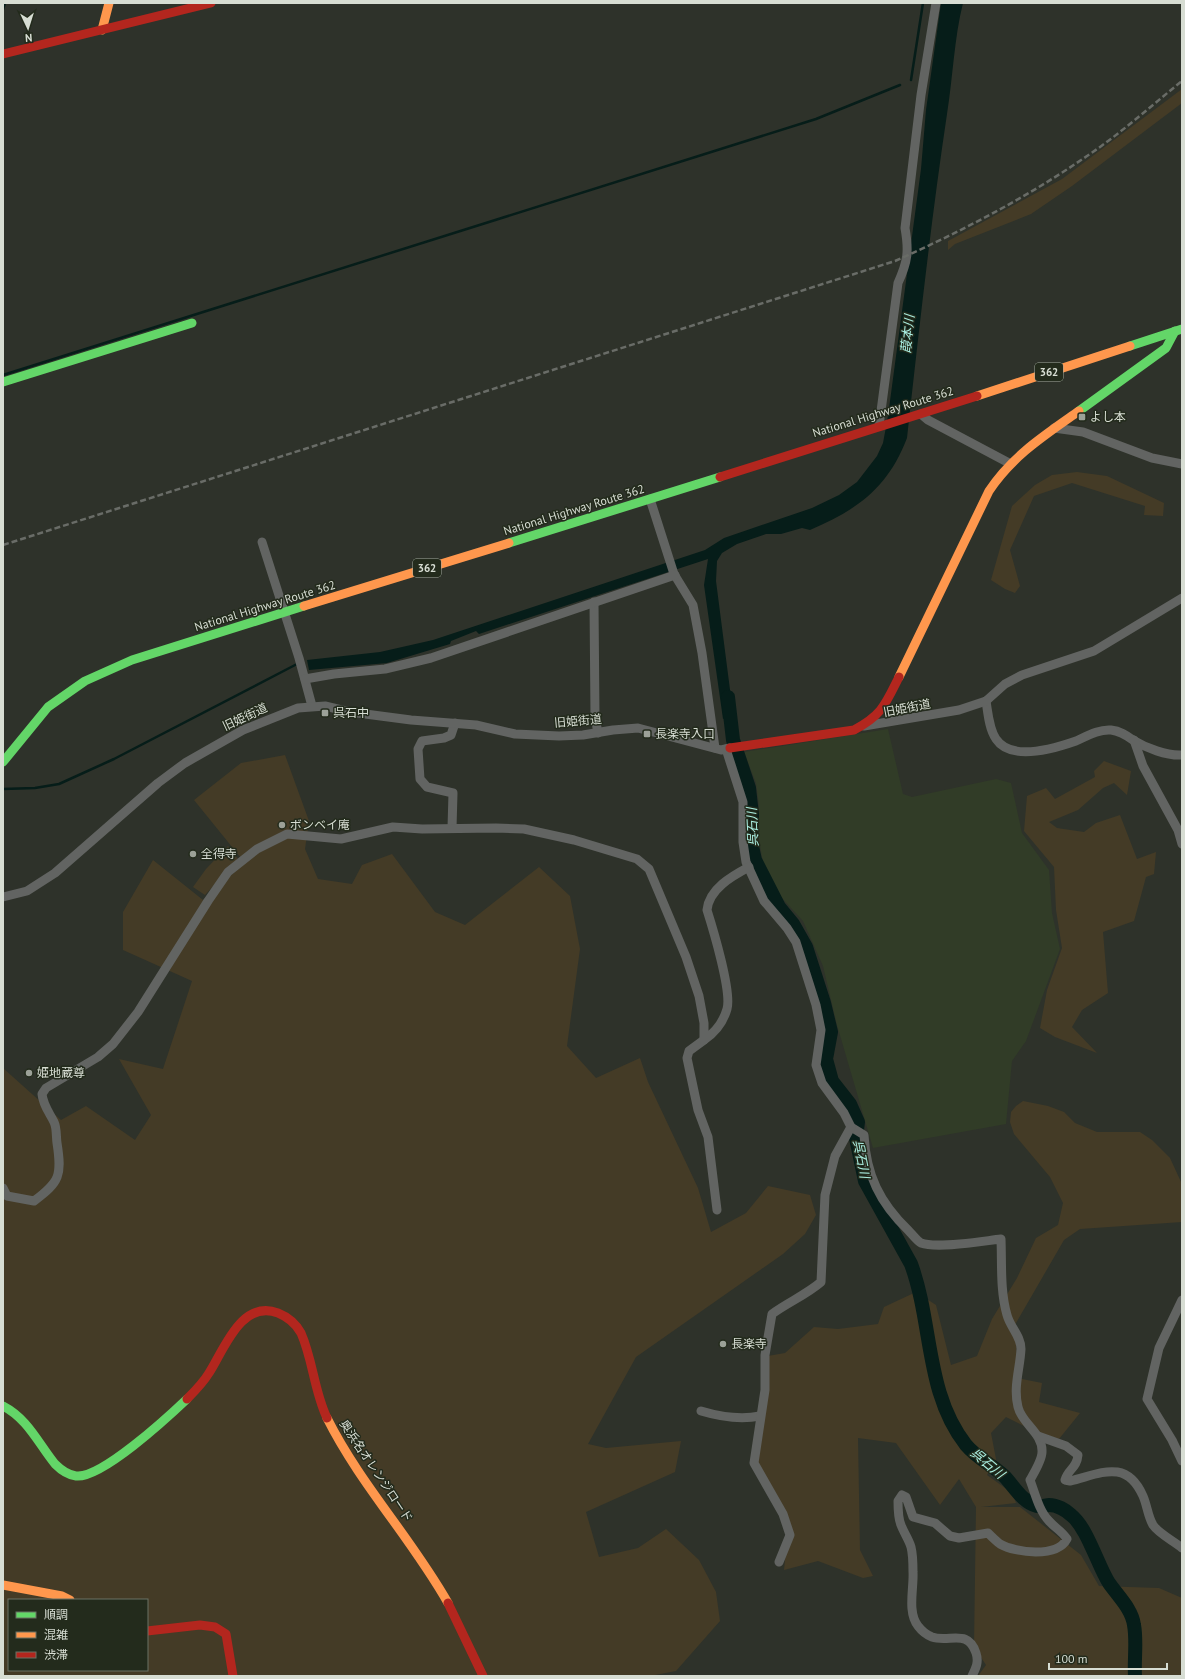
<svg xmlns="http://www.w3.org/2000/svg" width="1185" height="1679" viewBox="0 0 1185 1679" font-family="'PT Sans','Noto Sans JP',sans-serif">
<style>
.built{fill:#313c27}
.green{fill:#443b26;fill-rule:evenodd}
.water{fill:#061d19}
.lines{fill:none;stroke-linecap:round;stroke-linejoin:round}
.stream{stroke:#061d19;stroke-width:2.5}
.river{stroke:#061d19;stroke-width:14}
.street{stroke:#626462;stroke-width:9}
.fast{stroke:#63d668;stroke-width:9}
.slow{stroke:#ff974d;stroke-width:9}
.jam{stroke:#b3261e;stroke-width:9}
.rail{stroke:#696c67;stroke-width:2.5;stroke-dasharray:6 3;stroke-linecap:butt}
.poi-dot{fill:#9ca198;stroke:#232b1c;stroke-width:1.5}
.labels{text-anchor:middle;stroke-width:3;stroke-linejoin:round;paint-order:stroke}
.shield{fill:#232b1c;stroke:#a1a89c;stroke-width:1}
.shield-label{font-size:11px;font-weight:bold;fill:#d7ddd3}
.street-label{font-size:12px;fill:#d7ddd3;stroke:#232b1c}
.poi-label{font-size:12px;fill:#d7ddd3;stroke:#232b1c;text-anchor:start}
.water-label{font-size:13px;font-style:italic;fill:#abf0e3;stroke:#232b1c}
</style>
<rect width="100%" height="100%" fill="#2e322a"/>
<path class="built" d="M888 729 903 794 912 797 996 779 1011 783 1022 833 1049 870 1052 913 1060 949 1026 1041 1012 1061 1006 1124 873 1148 837 1025 823 966 803 921 781 897 764 869 758 833 759 806 756 783 744 752Z"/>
<g class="green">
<path d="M1182 89V103L1072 186 1031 214 955 244 948 250V241L1062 179Z"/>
<path d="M1077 472 1107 476 1164 503 1163 516 1144 515 1145 506 1072 483 1034 496 1010 550 1020 586 1015 593 1005 589 991 580 1012 506 1035 485 1052 475Z"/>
<path d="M285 755 309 821 305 849 318 879 352 884 362 865 392 854 435 912 465 925 539 867 570 896 580 949 567 1046 596 1078 640 1058 648 1082 698 1188 711 1232 746 1213 768 1186 810 1195 816 1215 805 1234 783 1254 636 1357 588 1444 606 1448 681 1441 675 1472 586 1512 599 1557 638 1548 666 1529 699 1560 716 1592 720 1621 676 1671 650 1676H3V1068L61 1120 86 1106 135 1140 151 1115 119 1059 163 1069 192 981 123 950V912L153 860 203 900 245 863 194 800 241 763ZM9 1600H147V1670H9Z"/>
<path d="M1104 761 1131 771 1127 795 1114 783 1103 788 1078 810 1049 822 1057 828 1084 832 1096 823 1120 815 1137 859 1156 852 1154 874 1146 877 1134 921 1103 932 1108 993 1082 1010 1072 1027 1097 1053 1055 1037 1040 1028 1047 990 1062 948 1056 910 1054 867 1024 831 1027 796 1046 788 1055 799 1095 777 1094 771Z"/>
<path d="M228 846 238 859 205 895 193 887 206 869Z"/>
<path d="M1023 1101 1048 1106 1064 1112 1075 1123 1097 1132H1140L1152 1140 1170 1158 1182 1184V1222L1080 1229 1064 1240 1016 1323 1017 1378 1042 1383 1039 1402 1080 1413 1059 1439 1032 1430 1006 1417 991 1433 996 1459 987 1475 1012 1493 1016 1503 981 1507H1020L1081 1555 1099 1586 1159 1588 1182 1598V1676H978L986 1665 974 1647 976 1507 959 1479 940 1505 896 1443 858 1438 860 1550 873 1576 863 1578 818 1561 784 1570 788 1530 754 1463 763 1398 762 1357 785 1353 814 1327 838 1329 878 1324 884 1307 916 1292 936 1305 951 1365 977 1356 992 1319 1017 1278 1036 1238 1058 1225 1063 1203 1050 1177 1014 1134 1010 1122 1011 1112 1016 1106Z"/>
</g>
<path class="water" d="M941 3H963C954 39 953 77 947 114 931 221 919 330 907 438 888 488 857 510 810 530L802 528 781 534H766L737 544 722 553 717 561 716 581 733 713 723 719 704 585 708 559 479 634 476 631 451 641 450 644 387 663 309 670 307 660 380 652 433 640 705 550 724 538 812 508 839 495 857 482 877 456 883 443 888 416 921 169 926 110Z"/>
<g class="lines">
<g class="stream">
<path d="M3 9 5 3"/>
<path d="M911 80 923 3"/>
<path d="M3 375 816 119 900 85"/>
<path d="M3 789 35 788 59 784 114 759 297 664"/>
</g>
<path class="river" d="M728 697 733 740 749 788 752 815 751 842 755 860 779 907 793 924 806 947 824 1003 831 1032 826 1059 832 1081 850 1104 858 1122 856 1138 865 1181 911 1264C933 1324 925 1393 966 1445 977 1458 992 1465 1004 1476 1014 1486 1022 1502 1037 1506 1041 1507 1046 1505 1049 1505 1057 1505 1066 1510 1071 1515 1087 1527 1098 1566 1109 1583 1118 1596 1132 1609 1134 1625 1137 1641 1134 1659 1135 1676"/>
<g class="street">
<path d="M921 414 928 420 1009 463"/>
<path d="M879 426 898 283C908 261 909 251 905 228L921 95 936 3"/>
<path d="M1054 428 1083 432 1152 458 1182 464"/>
<path d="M650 499 674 574 693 605 702 653 715 748"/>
<path d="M262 542 299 658 312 706"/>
<path d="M594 602 595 717 598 733"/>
<path d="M305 679 334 674 385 669 431 658 675 575"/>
<path d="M986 701C988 713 989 729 996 739 1011 762 1056 748 1076 741 1087 736 1099 729 1111 730 1120 731 1126 735 1133 740 1146 748 1167 756 1182 755"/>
<path d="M864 726 959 710 986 701 1005 684 1022 675 1094 651 1182 598"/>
<path d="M1134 740 1143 766 1178 830 1182 844"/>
<path d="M726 749 743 802V842L746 862 764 901 787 928 796 942 816 1005 821 1030 816 1065 822 1083 844 1113 851 1127 864 1135C866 1175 880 1203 908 1230 912 1234 917 1241 921 1243 937 1249 983 1241 1001 1239 1002 1264 1000 1291 1007 1315 1010 1327 1021 1336 1021 1349 1020 1369 1013 1387 1018 1407 1022 1424 1043 1433 1042 1452 1042 1460 1034 1473 1030 1480 1035 1493 1039 1511 1049 1521 1055 1528 1062 1531 1067 1539 1057 1558 1016 1553 1000 1544 996 1541 992 1537 988 1533L959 1538 950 1536 935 1523 913 1517 906 1497 902 1495 898 1501C898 1509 898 1518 901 1525 904 1533 909 1540 911 1547 913 1555 913 1564 913 1572 914 1588 907 1612 918 1626 921 1630 927 1635 932 1637 949 1643 968 1628 976 1653 979 1662 976 1668 972 1676"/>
<path d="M452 828 453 793 427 787 420 779 418 749 422 741 444 738 451 735 455 723"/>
<path d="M3 897 27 891 55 873 158 783 185 763 243 730 298 708 325 706 350 712 411 720 476 725 515 734 559 736 583 735 613 730 638 728 721 750 730 748"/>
<path d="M704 1040 689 1051 687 1058 698 1110 708 1137 717 1210"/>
<path d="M3 1188 7 1196 34 1201C60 1182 62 1175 57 1143 56 1137 57 1128 54 1122 49 1112 43 1105 42 1094L46 1088 98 1057 113 1044 138 1012 208 901 228 872 257 849 287 834 341 839 393 827 422 829 496 828 524 829 574 840 637 859 649 869 686 957 699 996 704 1023V1040C716 1032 723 1023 727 1009 732 992 713 929 707 910 709 889 732 876 749 867"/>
<path d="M1182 1300 1159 1348 1147 1399 1172 1440 1182 1461"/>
<path d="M701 1411C721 1417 740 1420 760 1416"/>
<path d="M1038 1436 1066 1446 1078 1455C1077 1468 1068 1469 1065 1480L1070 1481C1100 1474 1126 1458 1143 1496 1147 1505 1148 1517 1153 1525 1159 1534 1174 1541 1182 1548"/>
<path d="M779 1562 790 1535 783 1514 754 1463 765 1390V1355L772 1314C788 1302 806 1295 821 1282L825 1195 835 1156 851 1127"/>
</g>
<g class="fast">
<path d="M1130 346 1182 329"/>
<path d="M3 382 192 323"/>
<path d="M1079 411 1166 348 1175 331"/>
<path d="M509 543 720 477"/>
<path d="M3 762 48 707 85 681 132 660 304 606"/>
<path d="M3 1406C28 1419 38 1443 55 1464 61 1470 68 1475 76 1476 101 1479 168 1417 187 1399"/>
</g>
<g class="slow">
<path d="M102 30 109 3"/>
<path d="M977 396 1130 346"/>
<path d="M304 606 509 543"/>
<path d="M899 677 989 491C1012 456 1045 435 1079 411"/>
<path d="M327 1418C360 1484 412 1539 448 1603"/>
<path d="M3 1585 62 1596 70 1600"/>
</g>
<g class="jam">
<path d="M3 54 211 3"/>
<path d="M720 477 977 396"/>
<path d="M730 748 854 730C882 715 885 705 899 677"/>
<path d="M187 1399C195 1391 203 1383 209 1373 224 1350 241 1299 278 1313 288 1317 296 1324 301 1333 313 1360 314 1391 327 1418"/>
<path d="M448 1603 483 1676"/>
<path d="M147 1631 200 1625 215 1627 226 1634 233 1676"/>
</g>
<path class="rail" d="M3 545 895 261C962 231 1026 198 1087 156 1120 134 1151 106 1182 81"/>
</g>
<g class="poi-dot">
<rect x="1078" y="413" width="8" height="8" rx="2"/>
<rect x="321" y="709" width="8" height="8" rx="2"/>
<rect x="643" y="730" width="8" height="8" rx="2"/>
<circle cx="282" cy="825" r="4"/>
<circle cx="193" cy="854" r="4"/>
<circle cx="29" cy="1073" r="4"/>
<circle cx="723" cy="1344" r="4"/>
</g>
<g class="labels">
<g class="shield">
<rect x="1035" y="363" width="28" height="18" rx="3"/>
<rect x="413" y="559" width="28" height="18" rx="3"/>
</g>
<g class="shield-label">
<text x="1049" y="376">362</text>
<text x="427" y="572">362</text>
</g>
<g class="street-label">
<text transform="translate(883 412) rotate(-17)" y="4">National Highway Route 362</text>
<text transform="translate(574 510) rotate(-17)" y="4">National Highway Route 362</text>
<text transform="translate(265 606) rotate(-17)" y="4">National Highway Route 362</text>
<text transform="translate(907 708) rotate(-11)" y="4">旧姫街道</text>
<text transform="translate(245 717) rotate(-25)" y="4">旧姫街道</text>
<text transform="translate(578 721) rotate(-5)" y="4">旧姫街道</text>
<text transform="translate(376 1471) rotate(56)" y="4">奥浜名オレンジロード</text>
</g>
<g class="poi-label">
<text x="1090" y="421">よし本</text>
<text x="333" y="717">呉石中</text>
<text x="655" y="738">長楽寺入口</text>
<text x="290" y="829">ボンベイ庵</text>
<text x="201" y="858">全得寺</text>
<text x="37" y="1077">姫地蔵尊</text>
<text x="731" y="1348">長楽寺</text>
</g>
<g class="water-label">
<text transform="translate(907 334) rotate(-84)" y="5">葭本川</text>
<text transform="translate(752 827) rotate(-93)" y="5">呉石川</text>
<text transform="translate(862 1159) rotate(79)" y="5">呉石川</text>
<text transform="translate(988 1463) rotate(40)" y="5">呉石川</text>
</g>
</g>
<rect width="1185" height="1679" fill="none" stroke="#d7ddd3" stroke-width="8"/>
<rect x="8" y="1599" width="140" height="72" fill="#232b1c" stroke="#6b7265"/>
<rect x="16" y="1612" width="20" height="6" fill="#63d668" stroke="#6b7265"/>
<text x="44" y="1619" font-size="12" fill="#d7ddd3">順調</text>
<rect x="16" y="1632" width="20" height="6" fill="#ff974d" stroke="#6b7265"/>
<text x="44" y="1639" font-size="12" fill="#d7ddd3">混雑</text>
<rect x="16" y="1652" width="20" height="6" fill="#b3261e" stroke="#6b7265"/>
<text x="44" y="1659" font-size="12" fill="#d7ddd3">渋滞</text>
<g transform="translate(28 28) rotate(176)" stroke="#232b1c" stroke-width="3" paint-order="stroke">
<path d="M0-3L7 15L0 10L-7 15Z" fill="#d7ddd3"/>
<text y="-6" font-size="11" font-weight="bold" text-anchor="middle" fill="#d7ddd3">N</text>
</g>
<path d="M1049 1663v6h118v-6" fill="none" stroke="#d7ddd3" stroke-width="2"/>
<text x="1055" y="1663" font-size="12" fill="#d7ddd3" stroke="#232b1c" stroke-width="3" paint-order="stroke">100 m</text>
</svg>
